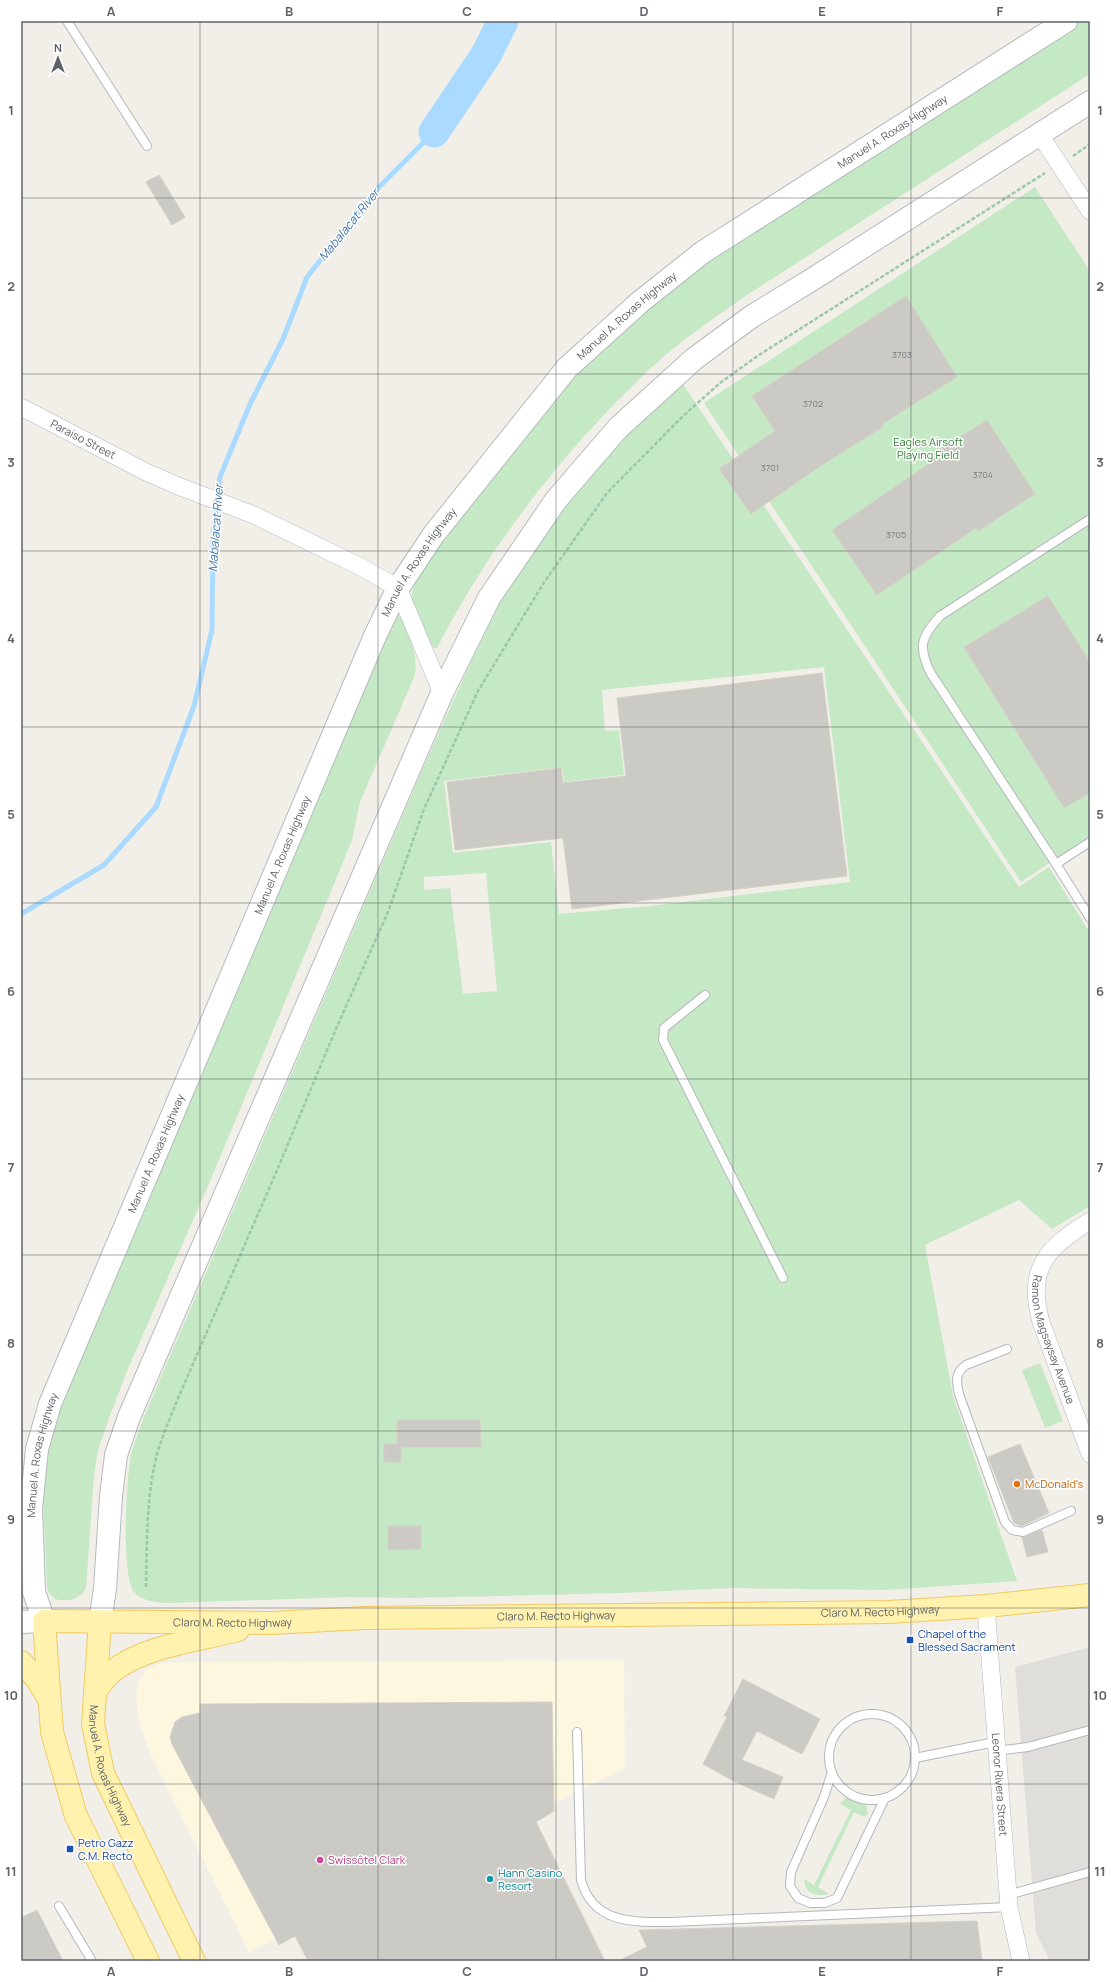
<svg xmlns="http://www.w3.org/2000/svg" width="1111" height="1982" viewBox="0 0 1111 1982" font-family="Manrope,sans-serif">
<style>
.commercial{fill:#fef7e0}
.industrial{fill:#e0deda}
.green{fill:#c5e8c5;fill-rule:evenodd}
.lines{fill:none;stroke-linecap:round;stroke-linejoin:round}
.stream{stroke:#aadaff;stroke-width:5}
.river{stroke:#aadaff;stroke-width:31}
.building{fill:#cccac5;stroke:#d6d1c6}
.lane-casing{stroke:#b5b8bc;stroke-width:10}
.street-casing{stroke:#b5b8bc;stroke-width:18}
.secondary-casing{stroke:#b6babf;stroke-width:24}
.primary-casing{stroke:#f2c960;stroke-width:24}
.path{stroke:#9cc7a9;stroke-width:2.5;stroke-dasharray:4 2;stroke-linecap:butt}
.lane{stroke:#fff;stroke-width:8}
.street{stroke:#fff;stroke-width:17}
.secondary{stroke:#fff;stroke-width:22}
.primary{stroke:#fff2af;stroke-width:22}
.grid{fill:none;stroke:#5f6368;stroke-width:1;stroke-opacity:0.55}
.food-dot{fill:#e8710a;stroke:#fff;stroke-width:1.5}
.transit-dot{fill:#1a4fb4;stroke:#fff;stroke-width:1.5}
.hotel-dot{fill:#d1479c;stroke:#fff;stroke-width:1.5}
.culture-dot{fill:#0f9aa8;stroke:#fff;stroke-width:1.5}
.labels{text-anchor:middle;stroke-width:3;stroke-linejoin:round;paint-order:stroke}
.number-label{font-size:9px;fill:#7a7d7f}
.street-label{font-size:11px;fill:#5f6368;stroke:#fff}
.park-label{font-size:11px;fill:#348238;stroke:#fff}
.food-label{font-size:11px;fill:#c56008;stroke:#fff;text-anchor:start}
.transit-label{font-size:11px;fill:#164399;stroke:#fff;text-anchor:start}
.hotel-label{font-size:11px;fill:#b23c85;stroke:#fff;text-anchor:start}
.culture-label{font-size:11px;fill:#0d838f;stroke:#fff;text-anchor:start}
.water-label{font-size:12px;font-style:italic;fill:#4174aa;stroke:#fff}
.neatline{fill:none;stroke:#5f6368;stroke-width:1.5}
.grid-label{font-size:13px;text-anchor:middle;font-weight:bold;fill:#5f6368}
</style>
<rect width="100%" height="100%" fill="#f1efe8"/>
<path class="commercial" d="M624 1661 625 1768 249 1952 151 1755 139 1723 136 1695 139 1679 145 1671 155 1665 172 1662Z"/>
<path class="industrial" d="M1090 1647V1961H1050L1036 1933 1015 1667Z"/>
<g class="green">
<path d="M1080 21H1090V74L747 295C714 318 680 341 651 368 565 449 491 543 437 648H434C421 626 405 609 415 583L453 521 523 429 609 337 723 249Z"/>
<path d="M1035 187 1090 271V836L1021 882 704 403Z"/>
<path d="M683 384 1019 887 1049 867 1090 933V1206L1052 1229 1019 1200 925 1245 953 1396 1017 1581 885 1590 732 1588 620 1593 411 1598 348 1597 168 1603C156 1602 143 1602 134 1592 121 1576 126 1473 132 1451 135 1440 140 1429 143 1419L423 768 470 664 502 599 560 513 602 462 642 419ZM824 667 850 882 650 906 559 914 551 842 453 853 444 781 562 767 564 782 624 775 619 730 605 731 602 690ZM486 873 497 991 463 994 450 888 424 890V877Z"/>
<path d="M398 611C408 632 418 651 415 675L360 802 352 840 335 882 208 1186 127 1371 108 1421 98 1450 94 1476 86 1588C80 1600 67 1602 55 1599L49 1593 47 1588 42 1477 52 1422 357 697Z"/>
<path d="M1040 1363 1063 1421 1045 1428 1022 1370Z"/>
<path d="M852 1796C862 1798 867 1803 868 1813L865 1817 854 1812 818 1887 829 1894C816 1897 805 1894 804 1879L814 1885 851 1810 840 1804 846 1797Z"/>
</g>
<g class="lines">
<path class="stream" d="M21 914 104 865 156 807 194 706 212 630 213 540 220 477 250 404 283 339 307 277 378 188 434 132"/>
<path class="river" d="M434 132 486 55 503 21"/>
</g>
<g class="building">
<path d="M159 175 185 217 172 225 146 182Z"/>
<path d="M906 296 957 377 882 424 883 427 825 463 751 514 719 469 775 431 752 396Z"/>
<path d="M987 420 1035 494 978 531 976 528 877 595 832 530 933 461 930 456Z"/>
<path d="M1048 596 1090 662V793L1064 808 964 647Z"/>
<path d="M822 673 847 876 572 909 563 838 455 850 447 782 561 768 563 783 626 776 617 698Z"/>
<path d="M397 1420H480L481 1447H401V1462H384V1444H397Z"/>
<path d="M1020 1444 1049 1513 1022 1526 1014 1523 988 1457Z"/>
<path d="M388 1526H421V1549L388 1550Z"/>
<path d="M1042 1530 1048 1552 1027 1557 1022 1537Z"/>
<path d="M743 1679 820 1719 802 1754 757 1731 742 1760 783 1777 774 1799 735 1782 703 1764 727 1717 724 1716Z"/>
<path d="M552 1702 554 1811 536 1822 605 1961H308L295 1936 279 1945 217 1829 172 1744 170 1737 175 1722 182 1717 200 1713V1704Z"/>
<path d="M37 1910 63 1961H21V1918Z"/>
<path d="M977 1921 982 1961H618L647 1947 639 1930Z"/>
</g>
<g class="lines">
<defs>
<g id="lane">
<path d="M67 21 147 146"/>
<path d="M1090 842 1056 864 1090 918"/>
<path d="M1056 864 930 672C918 646 921 637 940 616L1090 519"/>
<path d="M705 995 664 1028 663 1040 783 1278"/>
<path d="M1007 1349 966 1365C955 1373 956 1381 959 1394L1005 1522 1012 1530 1023 1532 1071 1511"/>
<circle cx="872" cy="1757" r="43"/>
<path d="M577 1732 581 1880C593 1924 633 1922 671 1922L1009 1907"/>
<path d="M996 1751 1028 1747 1090 1730"/>
<path d="M915 1758 995 1742"/>
<path d="M831 1775 824 1797 791 1872 790 1886 798 1898 810 1903H825L837 1898 885 1798"/>
<path d="M1008 1895 1090 1872"/>
<path d="M59 1906 92 1961"/>
</g>
<g id="street">
<path d="M1040 135 1090 211"/>
<path id="s1" d="M21 407 146 472 178 486 254 515 361 567 398 588 442 693"/>
<path id="s2" d="M1090 1221C1047 1247 1026 1269 1041 1322L1090 1454"/>
<path id="s3" d="M986 1606 1009 1907 1021 1961"/>
</g>
<g id="secondary">
<path d="M100 1621 105 1589 111 1496 116 1455 129 1417 442 693 489 598 556 500 618 428 694 359 751 317 816 277 1090 102"/>
<path id="s4" d="M21 1622 44 1621 34 1592 31 1509 37 1449 50 1404 375 636 398 588 434 534 567 368 640 302 703 252 1066 21"/>
</g>
<g id="primary">
<path id="s5" d="M100 1621 93 1724 103 1773 194 1961"/>
<path d="M21 1662 36 1678 49 1699"/>
<path d="M95 1692C100 1685 106 1676 113 1671 144 1646 200 1640 238 1630"/>
<path id="s6" d="M148 1961 76 1816 52 1732 44 1621 271 1623 365 1618 889 1612 986 1606 1090 1595"/>
</g>
</defs>
<use href="#lane" class="lane-casing"/>
<use href="#street" class="street-casing"/>
<use href="#secondary" class="secondary-casing"/>
<use href="#primary" class="primary-casing"/>
<g class="path">
<path d="M1073 156 1090 144"/>
<path d="M146 1587C147 1543 146 1497 157 1454 162 1436 170 1419 176 1403L278 1168 335 1031 388 912 424 809 478 691 543 584 607 493 683 416 720 383 759 355 1045 173"/>
</g>
<use href="#lane" class="lane"/>
<use href="#street" class="street"/>
<use href="#secondary" class="secondary"/>
<use href="#primary" class="primary"/>
</g>
<path class="grid" d="M200 21V1961M378 21V1961M556 21V1961M733 21V1961M911 21V1961M21 198H1090M21 374H1090M21 551H1090M21 727H1090M21 903H1090M21 1079H1090M21 1255H1090M21 1431H1090M21 1608H1090M21 1784H1090"/>
<circle class="food-dot" cx="1017" cy="1484" r="4"/>
<g class="transit-dot">
<rect x="906" y="1636" width="8" height="8" rx="2"/>
<rect x="66" y="1845" width="8" height="8" rx="2"/>
</g>
<circle class="hotel-dot" cx="320" cy="1860" r="4"/>
<circle class="culture-dot" cx="490" cy="1879" r="4"/>
<g class="labels">
<g class="number-label">
<text x="902" y="358">3703</text>
<text x="813" y="407">3702</text>
<text x="770" y="471">3701</text>
<text x="983" y="478">3704</text>
<text x="896" y="538">3705</text>
</g>
<g class="street-label">
<text dy="4" stroke="none"><textPath href="#s4" startOffset="1812">Manuel A. Roxas Highway</textPath></text>
<text dy="4" stroke="none"><textPath href="#s4" startOffset="1488">Manuel A. Roxas Highway</textPath></text>
<text dy="4" stroke="none"><textPath href="#s1" startOffset="70">Paraiso Street</textPath></text>
<text dy="4" stroke="none"><textPath href="#s4" startOffset="1164">Manuel A. Roxas Highway</textPath></text>
<text dy="4" stroke="none"><textPath href="#s4" startOffset="840">Manuel A. Roxas Highway</textPath></text>
<text dy="4" stroke="none"><textPath href="#s4" startOffset="516">Manuel A. Roxas Highway</textPath></text>
<text dy="4" stroke="none"><textPath href="#s2" startOffset="144">Ramon Magsaysay Avenue</textPath></text>
<text dy="4" stroke="none"><textPath href="#s4" startOffset="192">Manuel A. Roxas Highway</textPath></text>
<text dy="4" stroke="none"><textPath href="#s6" startOffset="1197">Claro M. Recto Highway</textPath></text>
<text dy="4" stroke="none"><textPath href="#s6" startOffset="873">Claro M. Recto Highway</textPath></text>
<text dy="4" stroke="none"><textPath href="#s6" startOffset="549">Claro M. Recto Highway</textPath></text>
<text dy="4" stroke="none"><textPath href="#s5" startOffset="148">Manuel A. Roxas Highway</textPath></text>
<text dy="4" stroke="none"><textPath href="#s3" startOffset="179">Leonor Rivera Street</textPath></text>
</g>
<g class="park-label">
<text x="928" y="446">Eagles Airsoft<tspan x="928" dy="13">Playing Field</tspan></text>
</g>
<g class="food-label">
<text x="1025" y="1488">McDonald's</text>
</g>
<g class="transit-label">
<text x="918" y="1638">Chapel of the<tspan x="918" dy="13">Blessed Sacrament</tspan></text>
<text x="78" y="1847">Petro Gazz<tspan x="78" dy="13">C.M. Recto</tspan></text>
</g>
<g class="hotel-label">
<text x="328" y="1864">Swissôtel Clark</text>
</g>
<g class="culture-label">
<text x="498" y="1877">Hann Casino<tspan x="498" dy="13">Resort</tspan></text>
</g>
<g class="water-label">
<text transform="translate(349 225) rotate(-51)" y="4">Mabalacat River</text>
<text transform="translate(216 528) rotate(-86)" y="4">Mabalacat River</text>
</g>
</g>
<rect width="1111" height="1982" fill="none" stroke="#ffffff" stroke-width="44"/>
<g transform="translate(58 58)" stroke="#ffffff" stroke-width="3" paint-order="stroke">
<path d="M0-3L7 15L0 10L-7 15Z" fill="#5f6368"/>
<text y="-6" font-size="11" font-weight="bold" text-anchor="middle" fill="#5f6368">N</text>
</g>
<rect x="22" y="22" width="1067" height="1938" class="neatline"/>
<g class="grid-label">
<text x="111" y="16">A</text>
<text x="289" y="16">B</text>
<text x="467" y="16">C</text>
<text x="644" y="16">D</text>
<text x="822" y="16">E</text>
<text x="1000" y="16">F</text>
<text x="11" y="115">1</text>
<text x="1100" y="115">1</text>
<text x="11" y="291">2</text>
<text x="1100" y="291">2</text>
<text x="11" y="467">3</text>
<text x="1100" y="467">3</text>
<text x="11" y="643">4</text>
<text x="1100" y="643">4</text>
<text x="11" y="819">5</text>
<text x="1100" y="819">5</text>
<text x="11" y="996">6</text>
<text x="1100" y="996">6</text>
<text x="11" y="1172">7</text>
<text x="1100" y="1172">7</text>
<text x="11" y="1348">8</text>
<text x="1100" y="1348">8</text>
<text x="11" y="1524">9</text>
<text x="1100" y="1524">9</text>
<text x="11" y="1700">10</text>
<text x="1100" y="1700">10</text>
<text x="11" y="1876">11</text>
<text x="1100" y="1876">11</text>
<text x="111" y="1976">A</text>
<text x="289" y="1976">B</text>
<text x="467" y="1976">C</text>
<text x="644" y="1976">D</text>
<text x="822" y="1976">E</text>
<text x="1000" y="1976">F</text>
</g>
</svg>
